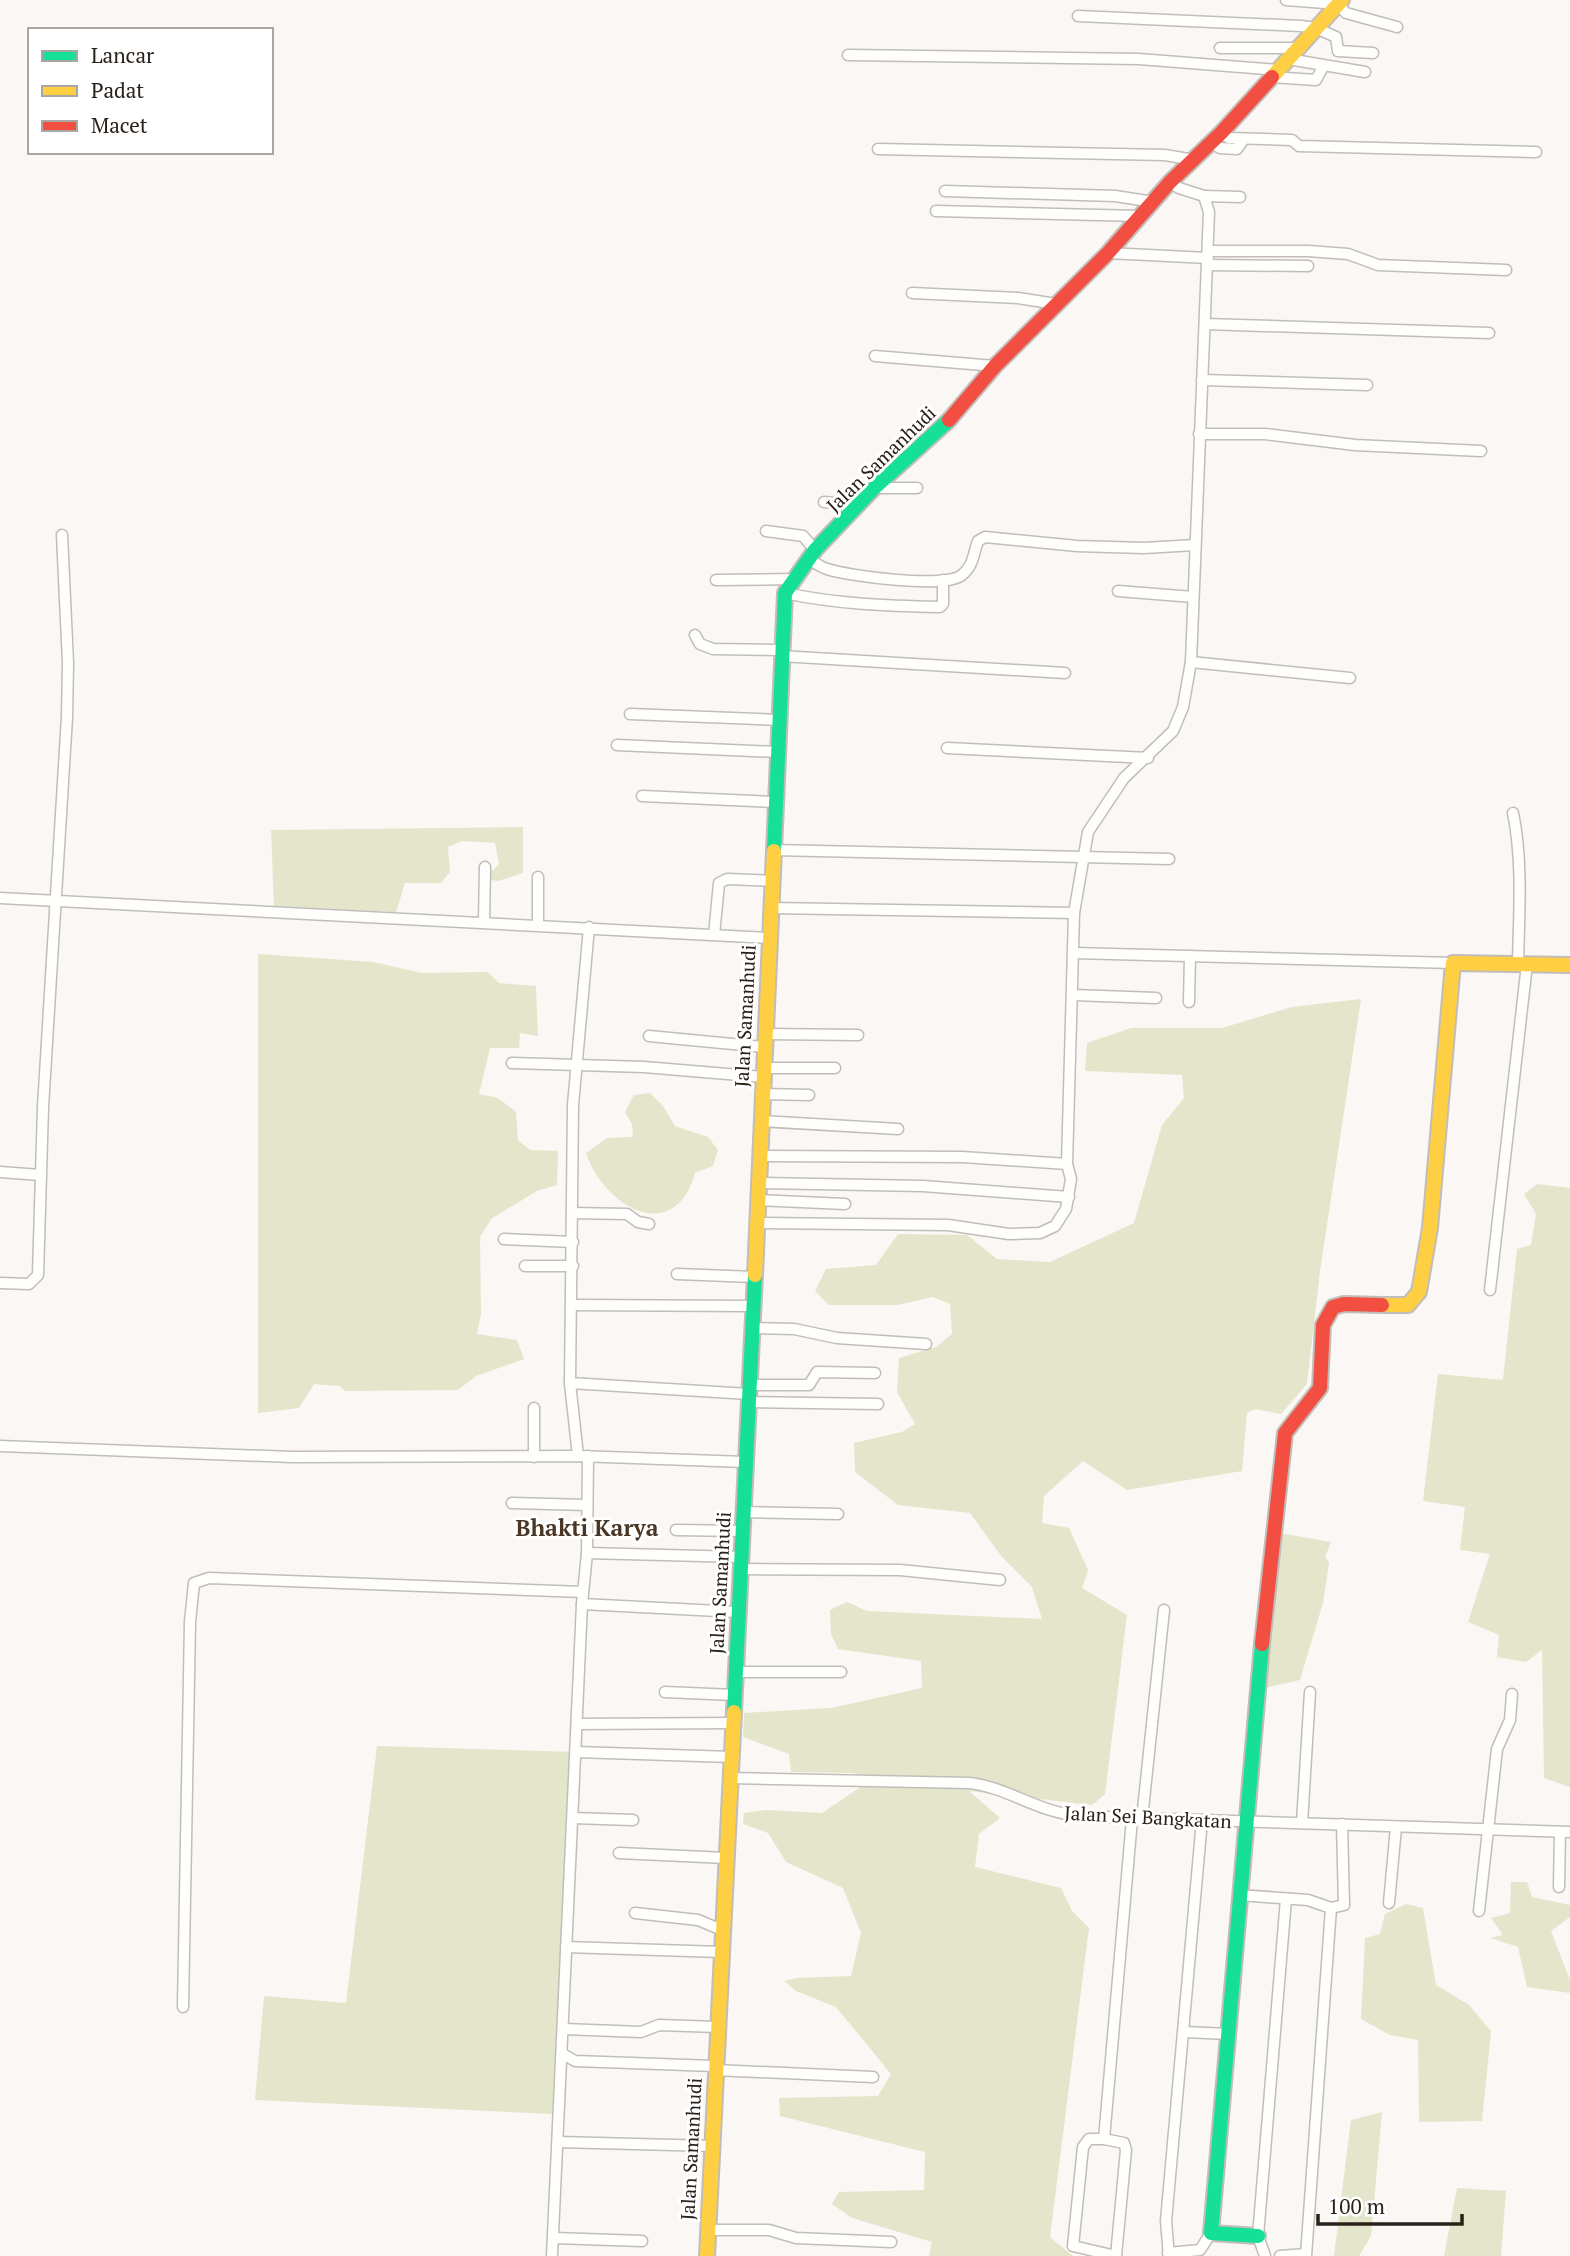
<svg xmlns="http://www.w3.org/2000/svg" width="1570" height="2256" viewBox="0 0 1570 2256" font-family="'PT Serif',serif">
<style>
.green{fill:#e3e6cb}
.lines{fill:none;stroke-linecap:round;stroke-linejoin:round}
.street-casing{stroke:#c2bdb8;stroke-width:13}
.fast-casing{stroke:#c2bdb8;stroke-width:18}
.slow-casing{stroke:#c2bdb8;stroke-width:18}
.jam-casing{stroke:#c2bdb8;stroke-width:18}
.street{stroke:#fefefd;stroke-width:10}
.fast{stroke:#16e098;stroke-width:14}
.slow{stroke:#ffcf43;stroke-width:14}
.jam{stroke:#f24e42;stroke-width:14}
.labels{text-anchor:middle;stroke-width:6;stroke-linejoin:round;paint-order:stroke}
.street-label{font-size:19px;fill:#2a2119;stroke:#fff}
.quarter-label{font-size:23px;font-weight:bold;fill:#4a3625;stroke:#fff}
</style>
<rect width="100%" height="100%" fill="#faf7f4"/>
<g class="green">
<path d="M523 827V873L498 881 491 880 490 873 499 864 495 843 462 841 448 847 450 872 441 883H405L396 912 274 906 271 830Z"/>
<path d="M258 954 373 962 422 973 488 972 499 983 536 986 538 1036 520 1033 519 1048H490L479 1094 498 1098 516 1112 518 1140 530 1150 558 1151 557 1185 537 1191 492 1218 480 1237 481 1314 477 1334 517 1340 524 1359 476 1376 458 1390 345 1391 340 1386 314 1384 299 1408 258 1413Z"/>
<path d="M1361 999 1320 1271 1307 1384 1281 1414 1255 1409 1247 1413 1242 1471 1127 1490 1083 1461 1044 1496 1042 1523 1069 1528 1088 1570 1082 1588 1127 1615 1105 1794 1092 1805 969 1791 1000 1818 979 1834 975 1867 1061 1888 1072 1911 1089 1928 1050 2237 1073 2256H929L932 2242 852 2218 832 2204 839 2192 924 2190 925 2152 780 2116 779 2098 878 2096 891 2074 836 2007 796 1991 784 1981 797 1978 851 1976 861 1933 843 1888 786 1862 768 1833 743 1824 744 1813 765 1810 822 1813 859 1788 855 1773 791 1772 789 1754 743 1737 744 1713 831 1708 922 1688 921 1661 838 1649 831 1634 830 1610 847 1602 867 1611 1042 1619 1032 1587 1002 1557 970 1513 898 1505 855 1472 854 1443 902 1432 915 1424 897 1392 899 1358 936 1347 952 1334 950 1304 933 1297 897 1305H829L815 1291 826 1269 876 1265 898 1234 967 1235 997 1259 1050 1262 1134 1223 1162 1125 1184 1098 1182 1075 1085 1071 1087 1043 1131 1028H1222L1292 1007Z"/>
<path d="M650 1093 663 1106 675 1126 708 1137 718 1150 713 1166 695 1173C674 1247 604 1207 586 1153L607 1138 633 1137 632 1124 625 1112 634 1095Z"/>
<path d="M1537 1184 1570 1188V1787L1544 1778 1542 1650 1526 1662 1497 1657 1499 1635 1468 1622 1490 1554 1460 1550 1465 1507 1423 1501 1438 1374 1503 1380 1517 1249 1531 1245 1536 1214 1524 1194Z"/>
<path d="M1274 1532 1331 1542 1325 1557 1329 1563 1323 1603 1300 1680 1256 1690Z"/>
<path d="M377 1746 576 1752 553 2114 255 2100 264 1996 346 2003Z"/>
<path d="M1511 1882H1527L1532 1897 1570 1905V1917L1551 1931 1570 1980V1993L1527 1987 1518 1947 1490 1938 1503 1935 1491 1918 1510 1913Z"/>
<path d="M1406 1904 1423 1908 1436 1985 1469 2005 1491 2031 1482 2121 1419 2122 1418 2040 1390 2035 1361 2019 1365 1938 1380 1934 1385 1914Z"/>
<path d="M1382 2112 1371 2236 1359 2256H1334L1351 2120Z"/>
<path d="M1457 2188 1506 2191 1501 2256H1444Z"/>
</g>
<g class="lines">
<defs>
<g id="street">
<path d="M1286 0 1338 4 1346 13 1397 27"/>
<path d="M1078 16 1301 26 1316 28 1336 37 1338 51 1373 53"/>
<path d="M1220 48H1298"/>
<path d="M848 55 1139 59 1278 70"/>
<path d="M1288 59 1365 72"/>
<path d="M1271 77 1316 80 1323 67"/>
<path d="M1221 133 1229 138 1292 140 1299 146 1536 152"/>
<path d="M1211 142 1220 148 1237 149 1244 139"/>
<path d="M878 149 1165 155 1194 160"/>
<path d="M945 191 1115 196 1154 202"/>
<path d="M1204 196 1240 197"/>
<path d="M936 211 1140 216"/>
<path d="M1209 251H1308L1348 254 1378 265 1506 270"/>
<path d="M1108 253 1208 258"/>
<path d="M1208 265 1308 266"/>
<path d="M912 293 1018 298 1056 304"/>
<path d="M1205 324 1489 333"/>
<path d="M875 356 995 366"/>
<path d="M1202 380 1367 385"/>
<path d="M1199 434H1265L1355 445 1481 451"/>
<path d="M874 488H917"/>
<path d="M824 502 858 505"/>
<path d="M766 531 803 536 815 550"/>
<path d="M808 558C814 562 820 567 827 569 848 576 946 589 962 575 974 565 973 554 978 541L985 537 1077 546 1144 548 1195 545"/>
<path d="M716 580 794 579"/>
<path d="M1118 591 1193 597"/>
<path d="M785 593C836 604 888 606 940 607L943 604V580"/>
<path d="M695 635 700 644 713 649 780 650"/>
<path d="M781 656 1065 673"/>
<path d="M1191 662 1350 678"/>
<path d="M630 714 780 720"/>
<path d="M617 745 778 752"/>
<path d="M947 748 1148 758"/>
<path d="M642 796 775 802"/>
<path d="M1513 813C1523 862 1519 913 1518 964"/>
<path d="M773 850 1169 859"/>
<path d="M0 898 768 938"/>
<path d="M770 908 1074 913"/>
<path d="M484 921 485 867"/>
<path d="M538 924V877"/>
<path d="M714 935 719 883 727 879 773 881"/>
<path d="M1074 953 1453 963"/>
<path d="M1073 995 1156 998"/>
<path d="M1189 1002 1190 956"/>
<path d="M764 1034 858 1035"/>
<path d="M649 1036 764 1047"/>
<path d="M512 1063 644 1067 763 1077"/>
<path d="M763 1068H835"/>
<path d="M761 1094 809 1095"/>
<path d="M760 1121 898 1129"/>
<path d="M759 1156 962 1157 1067 1164"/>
<path d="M0 1172 40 1175"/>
<path d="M757 1183 923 1186 1069 1197"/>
<path d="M757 1200 845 1204"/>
<path d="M572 1213 627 1214 638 1222 649 1224"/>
<path d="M756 1223 948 1225 1009 1234 1040 1233 1055 1226 1066 1209 1071 1179 1067 1164 1074 913 1088 832 1124 778 1173 731 1183 707 1191 662 1209 212 1204 196 1179 188 1170 182"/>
<path d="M504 1239 573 1242"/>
<path d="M525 1266H573"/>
<path d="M677 1274 754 1277"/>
<path d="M0 1283 29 1284 38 1275 43 1107 67 717 68 663 62 535"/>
<path d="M1490 1290 1527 964"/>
<path d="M572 1305 752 1306"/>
<path d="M752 1328 794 1329 837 1338 926 1344"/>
<path d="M570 1383 749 1394"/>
<path d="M750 1385H809L817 1372 875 1373"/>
<path d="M749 1402 878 1404"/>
<path d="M0 1446 292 1457 578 1456 745 1462"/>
<path d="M578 1456 570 1383 573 1105 589 927"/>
<path d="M588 1456 587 1553 582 1604 738 1612"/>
<path d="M534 1457V1408"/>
<path d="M512 1503 587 1505"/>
<path d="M744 1512 838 1514"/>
<path d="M676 1530 743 1531"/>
<path d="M587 1553 741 1557"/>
<path d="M740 1569 900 1570 1000 1580"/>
<path d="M735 1672H841"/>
<path d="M665 1692 734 1695"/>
<path d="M577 1724 733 1723"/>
<path d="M576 1752 732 1757"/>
<path d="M731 1778 969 1783C1007 1787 1035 1811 1078 1816L1570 1832"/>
<path d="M573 1818 633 1820"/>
<path d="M1142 1819 1164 1610"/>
<path d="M1302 1823 1310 1692"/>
<path d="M619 1853 726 1858"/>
<path d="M1559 1887 1560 1832"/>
<path d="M1239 1895 1308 1900 1331 1908 1306 2256"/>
<path d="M1389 1903 1396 1827"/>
<path d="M1331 1908 1344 1905 1342 1824"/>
<path d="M1479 1911 1497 1749 1510 1720 1512 1694"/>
<path d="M635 1913 698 1920 722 1930"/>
<path d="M566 1947 721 1952"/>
<path d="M183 2007 190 1622 194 1583 209 1578 583 1592"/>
<path d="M564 2029 641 2032 659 2025 717 2027"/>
<path d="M1184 2032 1229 2034"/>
<path d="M563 2054 575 2061 714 2066"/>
<path d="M714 2070 873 2077"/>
<path d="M1104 2139H1089L1083 2147 1073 2246 1116 2256"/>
<path d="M558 2142 712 2146"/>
<path d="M707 2230H769L796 2238 891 2242"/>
<path d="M554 2238 642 2241"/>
<path d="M1168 2253 1200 2250 1211 2233"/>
<path d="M552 2256 582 1604"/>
<path d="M1116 2256 1126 2150 1124 2143 1104 2139 1132 1819"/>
<path d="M1169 2256 1166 2221 1202 1820"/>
<path d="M1265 2256 1258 2236 1286 1899"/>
<path d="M1280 2256 1305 2254"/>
</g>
<g id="fast">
<path d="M774 851 785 593 815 550 874 488 949 420"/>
<path d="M734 1712 755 1275"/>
<path d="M1258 2236 1211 2233 1262 1644"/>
</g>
<g id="slow">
<path d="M1272 77 1342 0"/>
<path d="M755 1275 774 851"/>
<path d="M1382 1305H1408L1419 1292 1430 1228 1453 963 1570 965"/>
<path d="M707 2256 734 1712"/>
</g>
<g id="jam">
<path d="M949 420 995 366 1108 253 1170 182 1221 133 1272 77"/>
<path d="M1262 1644 1285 1433 1320 1388 1323 1325 1333 1307 1344 1304 1382 1305"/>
</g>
</defs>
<use href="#street" class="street-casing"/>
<use href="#fast" class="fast-casing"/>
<use href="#slow" class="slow-casing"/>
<use href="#jam" class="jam-casing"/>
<use href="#street" class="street"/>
<use href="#fast" class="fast"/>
<use href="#slow" class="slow"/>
<use href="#jam" class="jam"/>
</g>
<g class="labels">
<g class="street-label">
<text transform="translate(881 459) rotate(-44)" y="7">Jalan Samanhudi</text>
<text transform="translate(745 1016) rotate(-87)" y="7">Jalan Samanhudi</text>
<text transform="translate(720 1583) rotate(-87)" y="7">Jalan Samanhudi</text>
<text transform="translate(1148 1817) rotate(3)" y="7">Jalan Sei Bangkatan</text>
<text transform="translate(691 2149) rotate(-87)" y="7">Jalan Samanhudi</text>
</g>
<g class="quarter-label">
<text x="587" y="1536">Bhakti Karya</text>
</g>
</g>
<rect x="28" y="28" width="245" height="126" fill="#ffffff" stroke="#aaa6a3" stroke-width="2"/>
<rect x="42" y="51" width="35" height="10" fill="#16e098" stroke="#aaa6a3" stroke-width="2"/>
<text x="91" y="63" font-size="21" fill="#2a2119">Lancar</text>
<rect x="42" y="86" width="35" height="10" fill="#ffcf43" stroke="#aaa6a3" stroke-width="2"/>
<text x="91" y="98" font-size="21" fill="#2a2119">Padat</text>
<rect x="42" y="121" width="35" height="10" fill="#f24e42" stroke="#aaa6a3" stroke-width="2"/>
<text x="91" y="133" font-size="21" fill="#2a2119">Macet</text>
<path d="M1318 2214v10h144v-10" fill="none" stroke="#2a2119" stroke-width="3.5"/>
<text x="1328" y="2214" font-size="21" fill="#2a2119" stroke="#ffffff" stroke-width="5" paint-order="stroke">100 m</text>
</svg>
